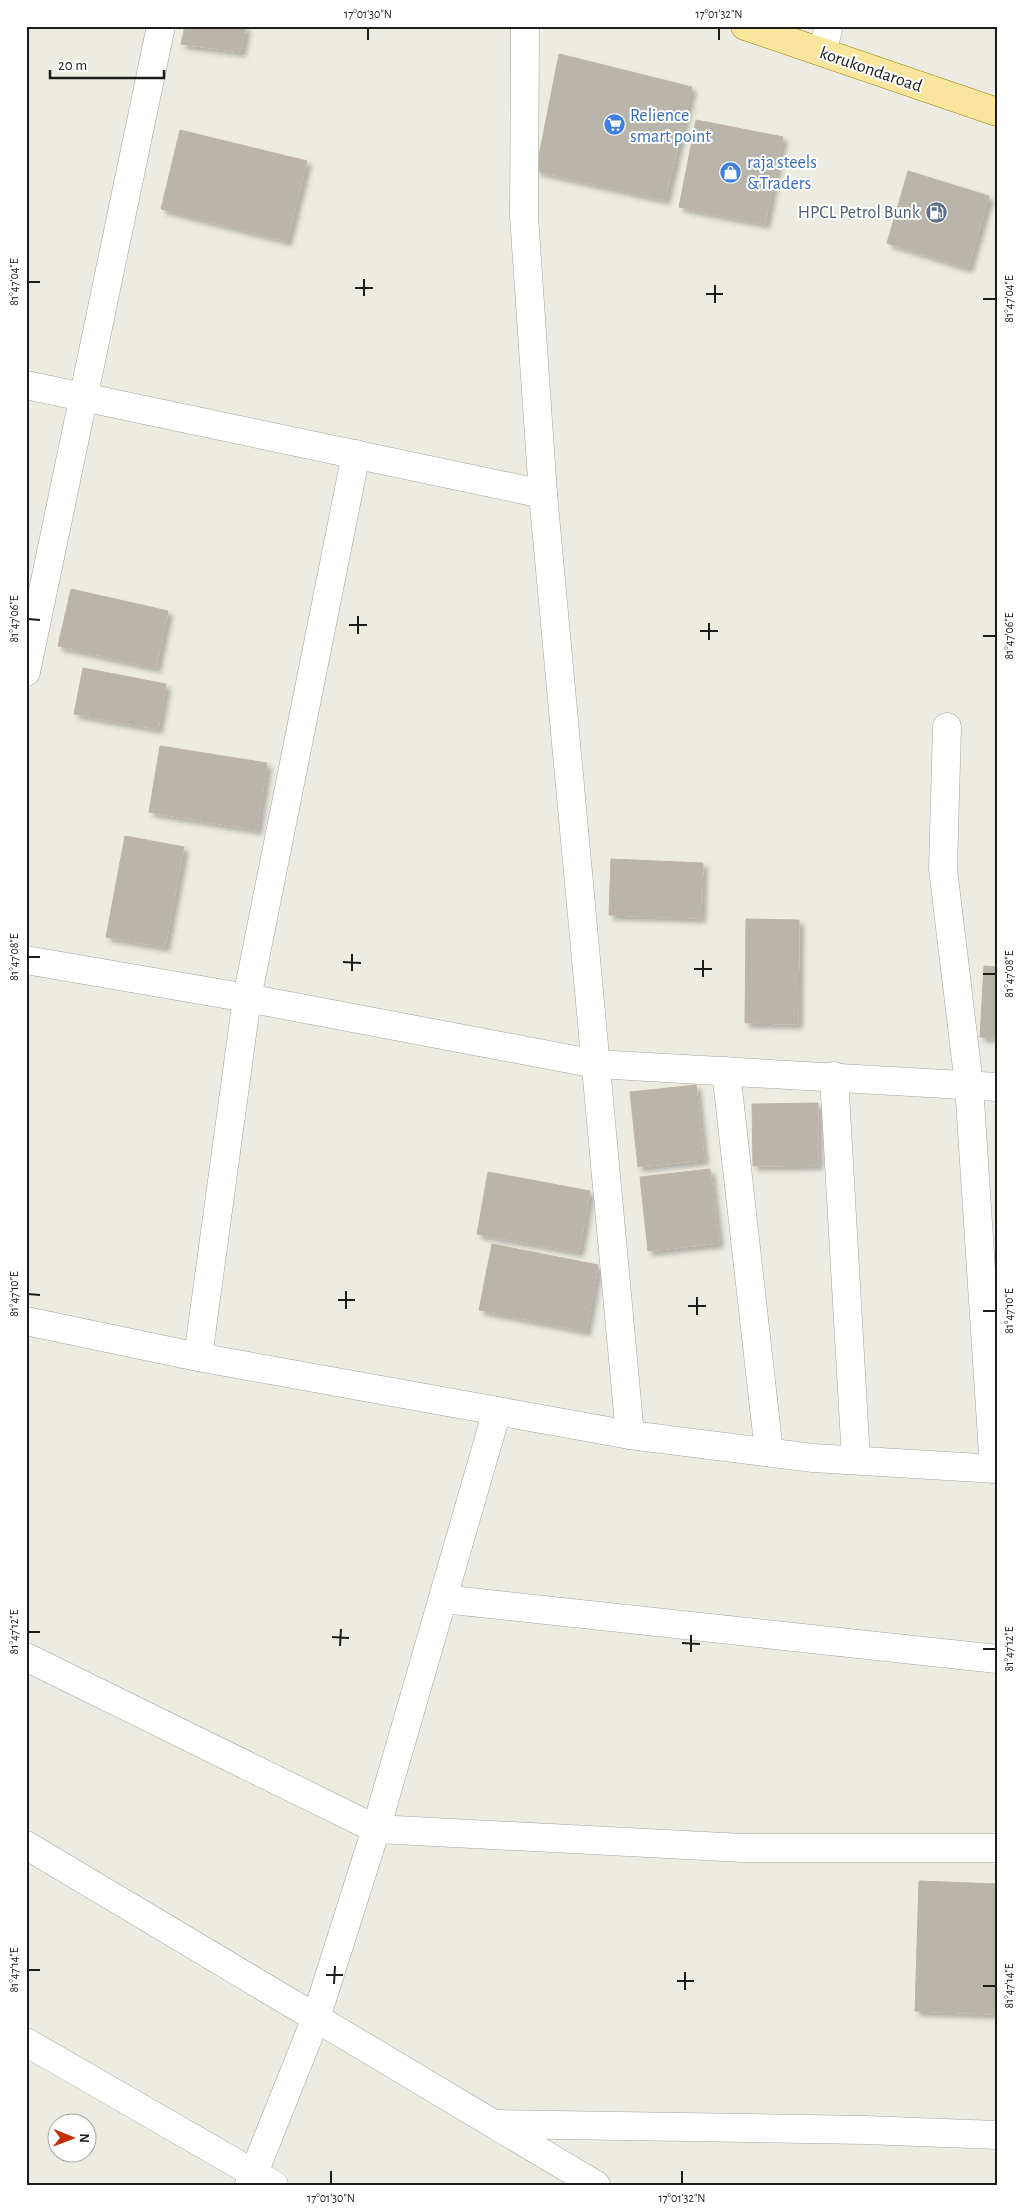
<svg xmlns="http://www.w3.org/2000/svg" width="1023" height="2211" viewBox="0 0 1023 2211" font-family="'Alegreya Sans',sans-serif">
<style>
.building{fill:#b9b5ab;stroke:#beb5a4;filter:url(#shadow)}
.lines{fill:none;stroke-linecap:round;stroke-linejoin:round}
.minor-casing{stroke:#a3a3a3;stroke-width:29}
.primary-casing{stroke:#908004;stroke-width:29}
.minor{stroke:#fff;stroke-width:28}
.primary{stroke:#f9e59b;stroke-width:28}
.ticks{fill:none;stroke:#1c1c1c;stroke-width:2}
.labels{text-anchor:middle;stroke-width:4;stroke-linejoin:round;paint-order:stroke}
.street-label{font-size:18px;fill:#1c1c1c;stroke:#fff}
.shop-label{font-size:18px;fill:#366cbe;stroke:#fff;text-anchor:start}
.service-label{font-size:18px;fill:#4e5e75;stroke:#fff;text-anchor:end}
.neatline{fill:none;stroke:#1c1c1c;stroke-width:2}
.ticks-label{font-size:12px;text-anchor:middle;fill:#1c1c1c}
</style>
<defs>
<filter id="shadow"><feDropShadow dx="4.5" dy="4.5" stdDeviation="2.5" flood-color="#0004"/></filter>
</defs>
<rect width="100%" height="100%" fill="#edece2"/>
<g class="building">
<path d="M185 26H246L241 52 181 44Z"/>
<path d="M559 54 692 87 665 200 536 171Z"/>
<path d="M696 120 783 137 765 224 679 207Z"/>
<path d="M180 130 307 161 287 241 161 209Z"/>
<path d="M908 171 989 196 968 268 887 243Z"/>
<path d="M71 589 168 611 156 668 58 646Z"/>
<path d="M83 668 166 684 158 729 74 714Z"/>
<path d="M160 746 267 763 257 830 149 812Z"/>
<path d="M125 836 184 847 165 947 106 937Z"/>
<path d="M611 859 703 863 701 918 609 915Z"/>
<path d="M746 919 799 920 798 1024 745 1023Z"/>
<path d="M984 966 997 967V1038L980 1037Z"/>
<path d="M696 1085 704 1160 638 1167 630 1092Z"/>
<path d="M818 1103V1165L753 1166 752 1104Z"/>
<path d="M710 1169 719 1243 648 1251 640 1177Z"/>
<path d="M488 1172 590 1191 579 1252 477 1234Z"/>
<path d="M492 1244 598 1265 586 1331 479 1310Z"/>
<path d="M919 1881 997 1884V2014L915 2011Z"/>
</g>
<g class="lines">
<defs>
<g id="minor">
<path d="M525 26 524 216 543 494 630 1435"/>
<path d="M822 52 829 26"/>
<path d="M26 385 543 494"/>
<path d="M26 672 161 26"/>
<path d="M947 727 943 869 969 1085 994 1469"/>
<path d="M26 960 247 998 596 1064 997 1087"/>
<path d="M726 1071 769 1452"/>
<path d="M834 1076 856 1460"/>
<path d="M26 1321 198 1357 630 1435 813 1458 997 1469"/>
<path d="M198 1357 247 998 356 454"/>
<path d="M443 1599 997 1659"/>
<path d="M26 1657 376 1829 743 1848H997"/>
<path d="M26 1845 596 2185"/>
<path d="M26 2042 274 2185"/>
<path d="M495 2124 865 2130 997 2135"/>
<path d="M249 2185 316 2018 376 1829 497 1411"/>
</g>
<path id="primary" d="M745 26 997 112"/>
</defs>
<use href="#minor" class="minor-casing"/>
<use href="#primary" class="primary-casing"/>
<use href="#minor" class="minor"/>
<use href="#primary" class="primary"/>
</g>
<path class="ticks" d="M368 40V28M719 40V28M28 282H40M355 288H373M706 294H723M364 296V279M983 299H996M715 303V285M28 619 40 620M349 625H367M700 631H718M358 634V616M983 636H996M709 640V623M28 957H40M343 962 361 963M694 969H712M352 971V954M983 974H996M703 977V960M28 1294 40 1295M338 1300H355M688 1306H706M346 1309V1291M983 1311H996M697 1315V1297M28 1632H40M332 1637 349 1638M682 1643 700 1644M340 1646 341 1629M983 1649H996M691 1652V1635M28 1970H40M326 1975H343M677 1981H694M334 1984 335 1966M983 1986H996M685 1990V1972M331 2184V2171M682 2184V2171"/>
<defs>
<symbol id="supermarket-disc" viewBox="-11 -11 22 22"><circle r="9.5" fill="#3f7fe0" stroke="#fff"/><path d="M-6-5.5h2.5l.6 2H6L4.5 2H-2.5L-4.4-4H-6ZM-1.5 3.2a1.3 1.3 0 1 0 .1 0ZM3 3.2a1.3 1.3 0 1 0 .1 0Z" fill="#fff"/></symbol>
<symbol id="shop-disc" viewBox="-11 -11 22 22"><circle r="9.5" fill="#3f7fe0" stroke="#fff"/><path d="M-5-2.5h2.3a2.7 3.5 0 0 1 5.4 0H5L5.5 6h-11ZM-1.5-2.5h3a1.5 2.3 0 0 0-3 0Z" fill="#fff"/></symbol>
<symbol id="fuel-disc" viewBox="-11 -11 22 22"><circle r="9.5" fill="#5c6f8a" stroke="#fff"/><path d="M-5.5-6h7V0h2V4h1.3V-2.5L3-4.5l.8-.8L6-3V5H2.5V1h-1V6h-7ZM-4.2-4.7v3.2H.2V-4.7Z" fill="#fff"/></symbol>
</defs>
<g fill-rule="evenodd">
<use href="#supermarket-disc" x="602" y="112" width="25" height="25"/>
<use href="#shop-disc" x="718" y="160" width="25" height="25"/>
<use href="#fuel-disc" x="924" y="200" width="25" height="25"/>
</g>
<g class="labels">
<g class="street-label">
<text transform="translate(871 69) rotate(19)" y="6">korukondaroad</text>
</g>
<g class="shop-label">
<text x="630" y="121">Relience<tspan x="630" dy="21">smart point</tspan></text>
<text x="747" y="168">raja steels<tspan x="747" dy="21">&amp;Traders</tspan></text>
</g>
<g class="service-label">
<text x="920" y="218">HPCL Petrol Bunk</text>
</g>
</g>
<rect width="1023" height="2211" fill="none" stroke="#ffffff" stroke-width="55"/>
<g transform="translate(72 2138) rotate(91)"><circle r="24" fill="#ffffff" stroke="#a4a4a4"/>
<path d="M0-4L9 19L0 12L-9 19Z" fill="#c32e05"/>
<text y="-8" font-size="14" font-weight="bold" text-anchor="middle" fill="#1c1c1c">N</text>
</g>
<path d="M50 70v8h114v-8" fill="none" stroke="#1c1c1c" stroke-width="2.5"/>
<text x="58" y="70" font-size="15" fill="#1c1c1c" stroke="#ffffff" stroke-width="4" paint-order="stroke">20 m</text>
<rect x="28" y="28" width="968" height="2156" class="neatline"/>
<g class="ticks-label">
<text x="368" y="18">17°01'30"N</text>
<text x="719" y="18">17°01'32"N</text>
<text transform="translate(14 282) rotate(-90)" y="4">81°47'04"E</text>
<text transform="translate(1009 299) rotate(-90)" y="4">81°47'04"E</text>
<text transform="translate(14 619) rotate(-90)" y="4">81°47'06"E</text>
<text transform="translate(1009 636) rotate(-90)" y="4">81°47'06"E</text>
<text transform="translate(14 957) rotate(-90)" y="4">81°47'08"E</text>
<text transform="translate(1009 974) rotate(-90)" y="4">81°47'08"E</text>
<text transform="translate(14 1294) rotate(-90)" y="4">81°47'10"E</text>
<text transform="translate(1009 1311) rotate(-90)" y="4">81°47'10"E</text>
<text transform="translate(14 1632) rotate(-90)" y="4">81°47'12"E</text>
<text transform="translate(1009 1649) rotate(-90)" y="4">81°47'12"E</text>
<text transform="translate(14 1970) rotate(-90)" y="4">81°47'14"E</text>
<text transform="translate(1009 1986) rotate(-90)" y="4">81°47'14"E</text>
<text x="331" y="2202">17°01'30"N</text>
<text x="682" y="2202">17°01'32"N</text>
</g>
</svg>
